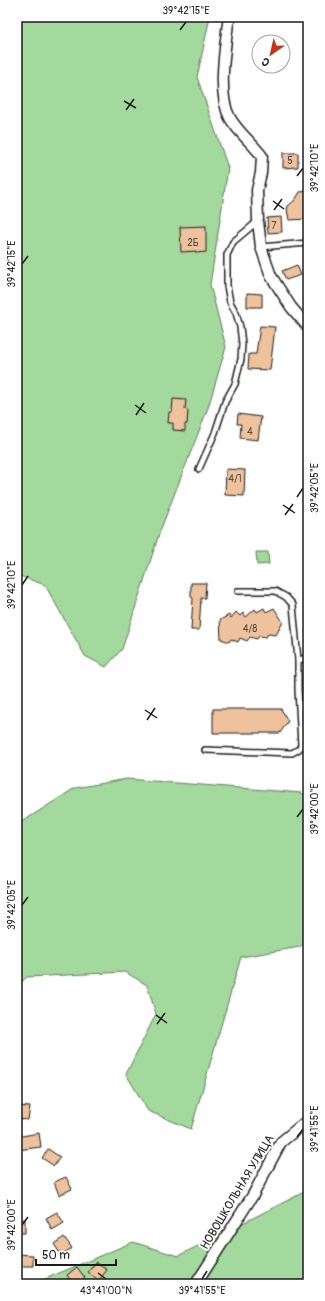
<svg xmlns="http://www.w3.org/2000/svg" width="325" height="1301" viewBox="0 0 325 1301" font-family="Pangolin,sans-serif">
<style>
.green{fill:#a3d99c;stroke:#607a5c}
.building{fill:#efc29e;stroke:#1c1c1c}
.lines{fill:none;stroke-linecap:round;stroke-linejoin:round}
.service-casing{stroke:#1c1c1c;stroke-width:8}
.minor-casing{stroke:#1c1c1c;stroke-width:13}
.service{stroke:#fff;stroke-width:5}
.minor{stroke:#fff;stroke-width:10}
.ticks{fill:none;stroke:#1c1c1c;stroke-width:1.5}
.labels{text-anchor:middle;stroke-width:4;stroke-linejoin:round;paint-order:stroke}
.number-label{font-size:10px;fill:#51463c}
.street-label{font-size:12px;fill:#1c1c1c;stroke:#fff}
.neatline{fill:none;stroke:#1c1c1c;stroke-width:1.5}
.ticks-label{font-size:10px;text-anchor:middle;fill:#1c1c1c}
</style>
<rect width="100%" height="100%" fill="#fff"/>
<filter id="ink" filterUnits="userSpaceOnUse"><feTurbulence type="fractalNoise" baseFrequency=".025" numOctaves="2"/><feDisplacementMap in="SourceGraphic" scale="8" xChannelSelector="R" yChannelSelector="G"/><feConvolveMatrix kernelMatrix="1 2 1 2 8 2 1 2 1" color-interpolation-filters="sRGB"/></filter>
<g filter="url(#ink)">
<g class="green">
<path d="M17 17H210L197 77 228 168 210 285 226 347 208 408 160 531 122 649 106 667 85 656 45 585 17 575Z"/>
<path d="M256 552H268L269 564 257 565Z"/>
<path d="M127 779 302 793 308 797V939L300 947 241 957 191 1129 148 1111 126 1074 156 1014 147 985 125 972 27 977 17 986V825L75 788Z"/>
<path d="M308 1190V1284H33L133 1242 178 1256Z"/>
</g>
<g class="building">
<path d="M283 153H298V167L283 168Z"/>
<path d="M308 191V219L289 220 287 209 288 206 295 200 300 192Z"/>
<path d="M281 217 282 232 268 233 267 218Z"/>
<path d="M206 226V252L196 253V251L181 252 180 227Z"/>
<path d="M297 265 301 275 286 280 282 271Z"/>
<path d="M247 293 262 294V307H247Z"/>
<path d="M260 326 275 327 270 370 248 369 249 354H256Z"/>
<path d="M173 399 186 400 185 409 188 410 187 424H185V431L173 430V423H168L169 412H172Z"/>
<path d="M238 414 261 417 258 440 240 438 241 424H237Z"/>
<path d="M226 469 245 470 244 496 225 495Z"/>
<path d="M191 583H206L205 598H201L199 630H191L193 598 191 597Z"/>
<path d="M264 608 266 612 274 608 283 622 276 635 268 634 266 637 259 636 257 639 250 637 247 641 240 638 238 642 231 639 229 642 221 639 220 620 229 615 231 618 236 612 240 616 243 613 246 617 255 609 257 612Z"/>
<path d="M213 709H281L288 721 280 733H213Z"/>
<path d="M17 1106 30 1107 28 1120 17 1119Z"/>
<path d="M39 1133 41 1147 17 1150V1135L22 1136Z"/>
<path d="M48 1149 60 1157 54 1166 42 1158Z"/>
<path d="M66 1177 72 1189 59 1195 54 1182Z"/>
<path d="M57 1212 64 1223 52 1230 46 1218Z"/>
<path d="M25 1219V1233H17V1220Z"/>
<path d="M64 1237 72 1248 61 1255 54 1244Z"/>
<path d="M17 1254 33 1255V1266H17Z"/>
<path d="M96 1262 107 1270 98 1281 88 1272Z"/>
<path d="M77 1267 85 1278 77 1284H73L67 1275Z"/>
</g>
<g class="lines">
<defs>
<g id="service">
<path d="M261 247 308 243"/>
<path d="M199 469 215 433 225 402 235 384 241 359 242 344 240 327 236 313 230 302 227 286V255L233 242 258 221"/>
<path d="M238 591H275L286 597 293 605 298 660 308 658"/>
<path d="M205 750 292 753 299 749 301 745 298 689V660"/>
</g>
<g id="minor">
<path d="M231 17 228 23C225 50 217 94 230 118 238 132 252 143 262 156L261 173 257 190 258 221 261 247 271 276 291 307 308 327"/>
<path d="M196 1284 253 1195 281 1142 308 1120"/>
</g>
</defs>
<use href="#service" class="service-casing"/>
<use href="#minor" class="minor-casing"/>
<use href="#service" class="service"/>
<use href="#minor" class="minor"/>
</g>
</g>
<path class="ticks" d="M180 30 186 22M124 101 136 108M126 110 134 99M297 176 303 168M273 201 284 209M274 210 282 199M22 264 28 256M135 405 146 413M136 415 144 403M297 497 303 488M283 505 295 513M285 515 293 504M22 585 28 576M145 710 157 718M147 720 155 708M297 817 303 809M22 905 28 897M156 1015 167 1023M157 1024 165 1013M297 1137 303 1129M22 1225 28 1217M98 1273 106 1279M202 1279 207 1271"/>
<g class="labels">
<g class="number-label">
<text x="290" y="164">5</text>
<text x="274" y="229">7</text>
<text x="193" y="246">2Б</text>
<text x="250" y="435">4</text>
<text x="235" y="482">4/1</text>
<text x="250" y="632">4/8</text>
</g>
<g class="street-label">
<text transform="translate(237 1192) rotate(-59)" y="4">НОВОШКОЛЬНАЯ УЛИЦА</text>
</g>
</g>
<rect width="325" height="1301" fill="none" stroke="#fff" stroke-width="44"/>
<g transform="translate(271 54) rotate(214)"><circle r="19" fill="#ffffff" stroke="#a4a4a4"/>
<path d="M0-3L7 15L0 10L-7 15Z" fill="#c8321e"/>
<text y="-6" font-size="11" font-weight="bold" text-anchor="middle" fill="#1c1c1c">С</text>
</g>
<path d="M36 1259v6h80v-6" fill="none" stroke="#1c1c1c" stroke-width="2"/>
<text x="42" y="1259" font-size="12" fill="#1c1c1c" stroke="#ffffff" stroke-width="3" paint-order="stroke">50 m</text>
<rect x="22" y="22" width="281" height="1257" class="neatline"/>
<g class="ticks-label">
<text x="186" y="14">39°42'15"E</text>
<text transform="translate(314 168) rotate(-90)" y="4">39°42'10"E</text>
<text transform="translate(11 264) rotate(-90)" y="4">39°42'15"E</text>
<text transform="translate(314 488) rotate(-90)" y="4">39°42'05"E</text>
<text transform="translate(11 585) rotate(-90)" y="4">39°42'10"E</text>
<text transform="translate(314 809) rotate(-90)" y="4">39°42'00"E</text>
<text transform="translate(11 905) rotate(-90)" y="4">39°42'05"E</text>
<text transform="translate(314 1129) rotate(-90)" y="4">39°41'55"E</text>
<text transform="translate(11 1225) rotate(-90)" y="4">39°42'00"E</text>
<text x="106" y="1294">43°41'00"N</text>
<text x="202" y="1294">39°41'55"E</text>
</g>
</svg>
